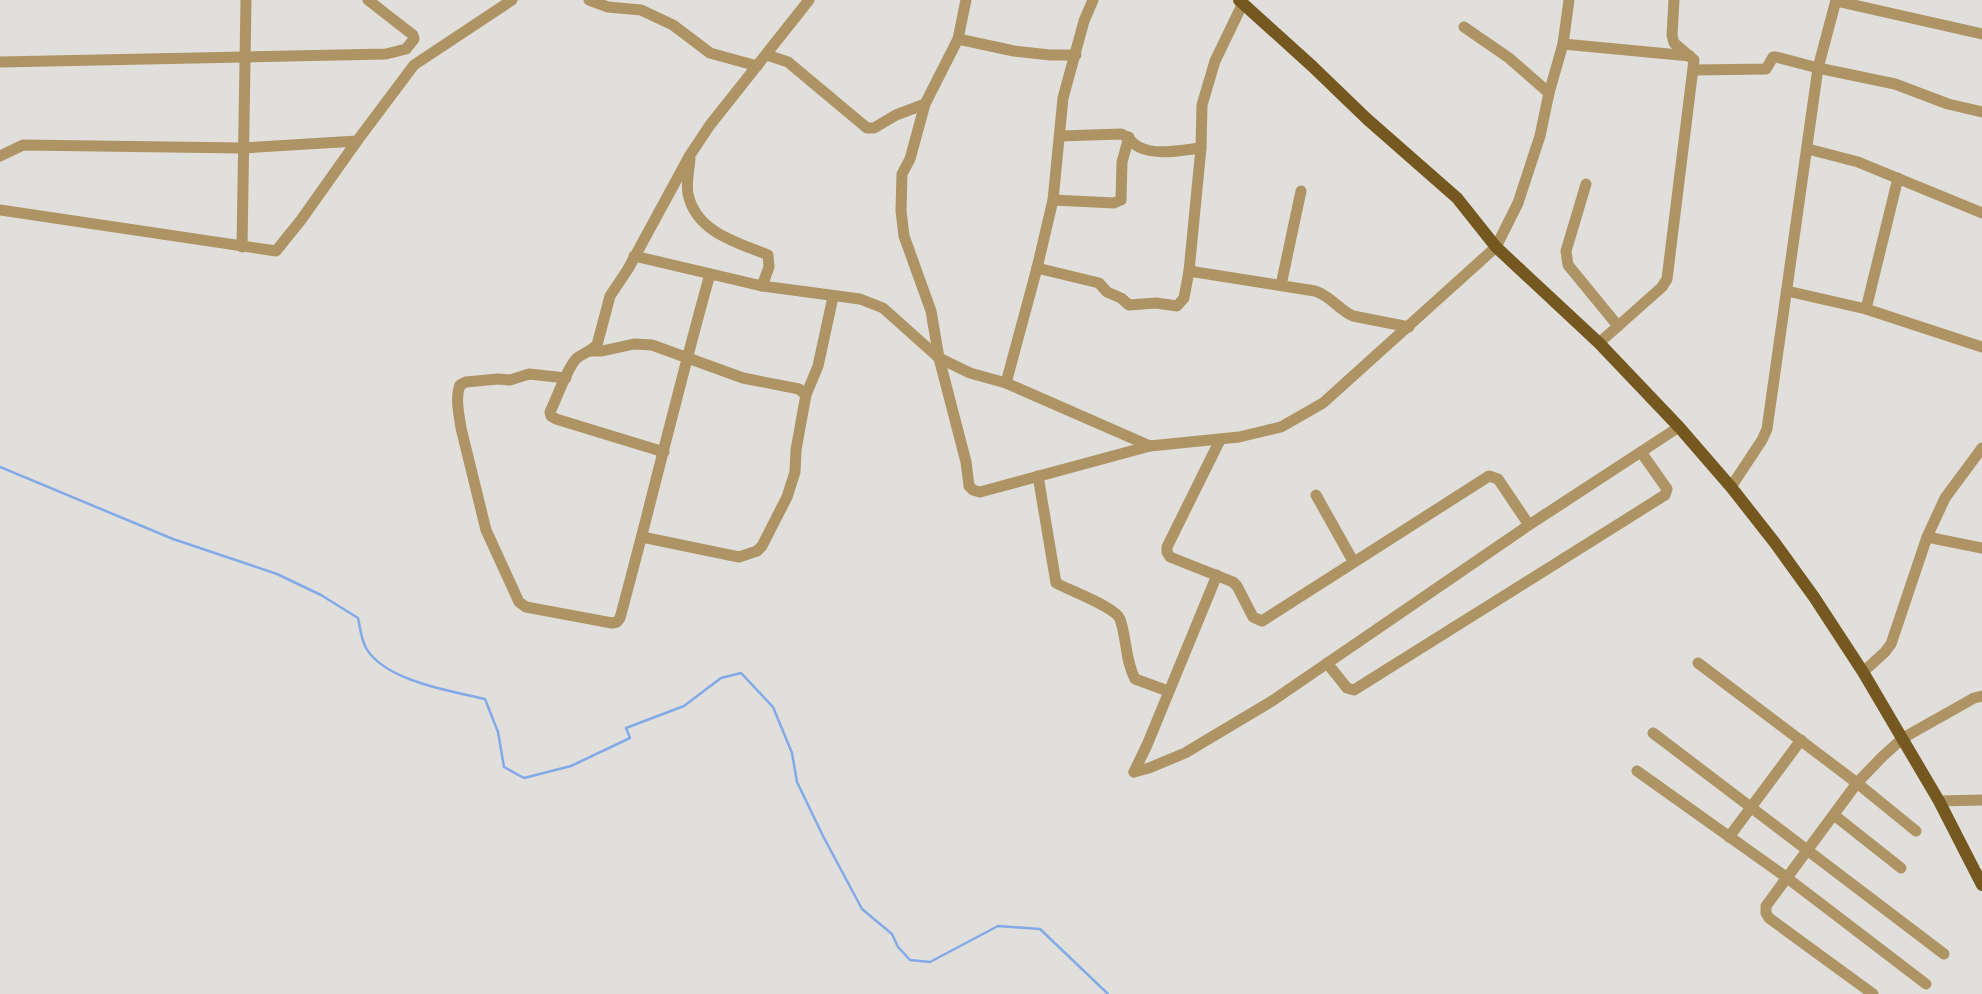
<svg xmlns="http://www.w3.org/2000/svg" width="1982" height="994" viewBox="0 0 1982 994" font-family="'Asap Condensed',sans-serif">
<style>
.lines{fill:none;stroke-linecap:round;stroke-linejoin:round}
.stream{stroke:#82aae8;stroke-width:2.5}
.minor{stroke:#ae9464;stroke-width:11}
.major{stroke:#74581f;stroke-width:12}
</style>
<rect width="100%" height="100%" fill="#e1dfdb"/>
<g class="lines">
<path class="stream" d="M0 467 173 539 277 574 321 595 358 618C360 627 361 639 366 648 385 681 451 691 485 699L498 732 504 767 524 778 571 766 630 738 626 728 684 706 721 678 741 673 773 707 792 753 797 782 823 836 862 909 892 934 898 947 910 960 930 962 998 926 1040 929 1108 994"/>
<g class="minor">
<path d="M589 0 608 7 641 10 673 25 710 53 757 66"/>
<path d="M966 0 958 39 925 104 910 159 902 174 901 211 904 236 931 311 939 358 966 462 969 486 973 490 980 492 1150 446 1239 437 1281 427 1323 403 1496 247 1518 203 1540 136 1549 93 1563 44 1569 0"/>
<path d="M1836 1 1982 34"/>
<path d="M1464 27 1509 58 1549 93"/>
<path d="M958 39 1014 51 1050 55H1076"/>
<path d="M1563 44 1690 56"/>
<path d="M767 55 788 62 867 128H874L896 115 925 104"/>
<path d="M0 62 386 54 406 49 414 39 413 35 368 0"/>
<path d="M1694 70 1766 69 1773 57H1776L1818 68 1895 84 1948 104 1982 112"/>
<path d="M1060 136 1121 134C1131 137 1131 144 1139 147 1156 156 1183 150 1201 148"/>
<path d="M1808 149 1858 162 1982 213"/>
<path d="M0 156 23 145 243 148 357 141"/>
<path d="M690 159C689 170 686 184 688 194 696 232 736 242 768 255L769 267 762 286"/>
<path d="M1586 184 1566 251 1568 265 1618 326"/>
<path d="M1053 200 1114 203 1121 200 1122 162 1129 137"/>
<path d="M0 210 276 251 301 220 357 141 414 65 512 0"/>
<path d="M242 247 246 0"/>
<path d="M634 256 762 286 860 299 883 308 939 358 970 373 1006 383 1150 446"/>
<path d="M1037 268 1099 283 1107 292 1121 298 1129 305 1156 303 1177 306 1184 298 1189 271 1201 148 1202 105 1215 61 1243 3"/>
<path d="M1189 271 1315 291C1331 296 1339 310 1353 316L1409 327"/>
<path d="M1281 285 1301 191"/>
<path d="M1787 291 1866 309 1982 347"/>
<path d="M1866 309 1898 178"/>
<path d="M1599 343 1662 287 1667 279 1694 60 1674 43 1672 35 1674 0"/>
<path d="M591 351H602L634 344 652 345 743 378 799 389 806 395"/>
<path d="M566 378 529 374 510 380 498 379 466 382 460 385C455 398 459 414 461 428L486 530 519 602 526 607 612 623 617 622 620 618C651 504 678 388 710 274"/>
<path d="M1006 383 1037 268 1053 200 1063 98 1084 21 1093 0"/>
<path d="M1220 440 1167 547V552L1170 557 1233 582 1237 586 1253 617 1262 621 1489 476 1498 479 1529 525"/>
<path d="M664 452 556 419 551 416 550 412C556 400 568 366 577 358 584 353 591 351 597 345L610 296 628 269 690 155 710 125 809 0"/>
<path d="M1038 476 1056 583C1069 590 1115 607 1120 619 1127 639 1125 660 1135 679L1168 691"/>
<path d="M1731 487 1762 440 1767 429 1818 68 1836 0"/>
<path d="M1316 495 1353 561"/>
<path d="M642 537 739 557 757 551 762 546 787 497 795 472 796 450 803 411 806 395 818 366 833 297"/>
<path d="M1927 537 1982 548"/>
<path d="M1327 663 1347 688 1354 690 1665 495 1667 489 1641 452"/>
<path d="M1698 663 1857 783 1916 831"/>
<path d="M1863 672 1885 652 1891 644 1927 537 1945 498 1982 448"/>
<path d="M1653 733 1944 954"/>
<path d="M1637 771 1786 877 1926 984"/>
<path d="M1134 772 1149 768 1185 753 1272 701 1529 525 1679 427"/>
<path d="M1134 772 1147 745 1217 575"/>
<path d="M1939 801 1982 800"/>
<path d="M1834 815 1901 868"/>
<path d="M1729 837 1801 740"/>
<path d="M1873 994 1769 918 1766 913V906L1857 783 1882 757 1903 738 1974 698 1982 696"/>
</g>
<path class="major" d="M1239 0 1312 66 1367 119 1457 198 1496 247 1599 343 1679 427 1731 487 1775 543 1814 597 1863 672 1939 801 1982 885"/>
</g>
</svg>
